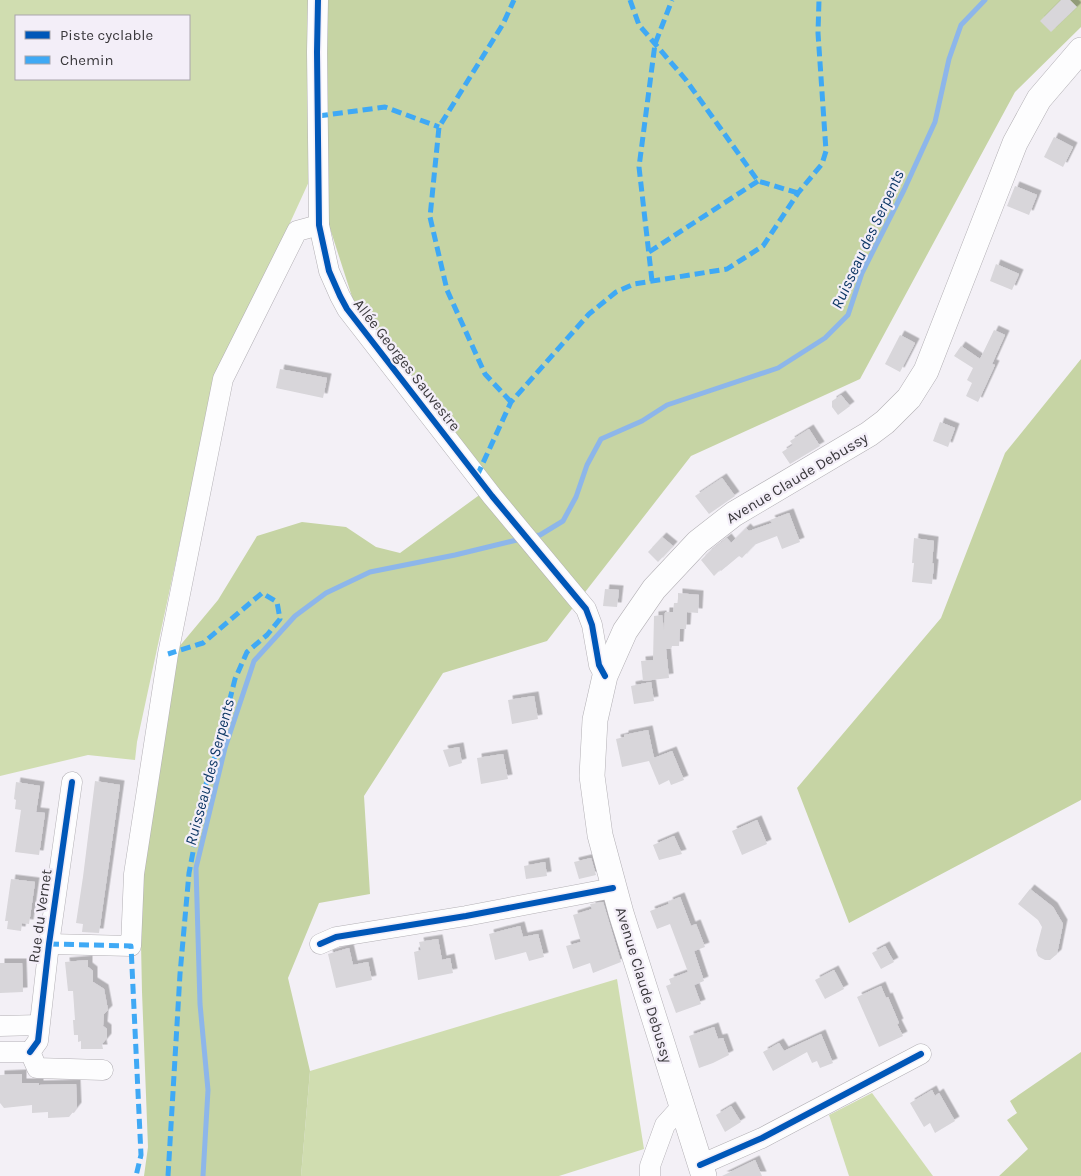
<svg xmlns="http://www.w3.org/2000/svg" width="1081" height="1176" viewBox="0 0 1081 1176" font-family="Karla,sans-serif">
<style>
.green{fill:#d0ddb0;fill-rule:evenodd}
.forest{fill:#c6d4a4}
.lines{fill:none;stroke-linecap:round;stroke-linejoin:round}
.stream{stroke:#8db6ea;stroke-width:5}
.building{fill:#d8d6da;filter:url(#shadow)}
.minor-casing{stroke:#b3b0b5;stroke-width:21}
.major-casing{stroke:#b3b0b5;stroke-width:26}
.minor{stroke:#fdfdfe;stroke-width:20}
.major{stroke:#fdfdfe;stroke-width:25}
.quiet{stroke:#3fa9f5;stroke-width:5;stroke-dasharray:10 5;stroke-linecap:butt}
.cycleway-casing{stroke:#f3eef8;stroke-width:9}
.cycleway{stroke:#0057b8;stroke-width:6}
.labels{text-anchor:middle;stroke-width:4.5;stroke-linejoin:round;paint-order:stroke}
.street-label{font-size:15px;fill:#39373b;stroke:#f3eef8}
.water-label{font-size:16px;font-style:italic;fill:#0d3765;stroke:#f3eef8}
</style>
<defs>
<filter id="shadow"><feDropShadow dx="4.5" dy="-4.5" stdDeviation="0" flood-color="#0004"/></filter>
</defs>
<rect width="100%" height="100%" fill="#f3f0f6"/>
<g class="green">
<path d="M0 0H328V140L212 393 137 742 135 760 88 755 0 776ZM16 16H189V79H16Z"/>
<path d="M617 979 644 1149 559 1176H301L310 1071Z"/>
<path d="M872 1093 933 1176H849L829 1115Z"/>
</g>
<g class="forest">
<path d="M328 0H1081V27L1015 92 860 379 691 456 547 641 443 673 364 796 370 894 319 903 288 978 310 1071 301 1176H144L148 1147 142 992 140 895 178 648 218 600 257 536 302 522 346 527 376 547 400 553 478 496 493 482 354 303 327 219 328 140Z"/>
<path d="M1081 359V800L849 923 797 788 941 618 1005 453Z"/>
<path d="M1081 1052V1176H999L1028 1149 1007 1120 1017 1113 1010 1101Z"/>
</g>
<g class="lines">
<g class="stream">
<path d="M532 536 540 535 563 521 576 497 587 465 601 439 642 421 667 405 778 368 825 338 848 315 862 273 904 190 935 122 949 59 961 25 985 0"/>
<path d="M203 1176 208 1090 200 1004 196 868 225 748 254 661 295 616 326 593 370 572 455 555 521 539"/>
</g>
</g>
<g class="building">
<path d="M1061 0H1070L1077 7 1051 32 1040 21Z"/>
<path d="M1054 137 1073 147 1063 167 1044 157Z"/>
<path d="M1015 186 1037 195 1029 215 1007 206Z"/>
<path d="M996 264 1019 274 1012 290 990 281Z"/>
<path d="M994 330 1005 335 992 364 995 365 978 402 966 396 972 383 967 380 973 368 954 356 961 346 980 359Z"/>
<path d="M900 335 915 343 900 372 885 364Z"/>
<path d="M280 369 327 378 323 398 276 388Z"/>
<path d="M841 395 850 406 838 415 832 407V401Z"/>
<path d="M940 422 955 428 948 447 933 441Z"/>
<path d="M809 429 820 446 790 464 782 452 793 445 790 441Z"/>
<path d="M722 478 735 496 709 514 695 496Z"/>
<path d="M789 513 800 542 782 549 777 536 754 545 742 558 739 556 721 571 720 570 714 576 701 560 708 553 727 538 731 543 746 528 749 531 772 523 770 520Z"/>
<path d="M662 537 673 546 658 562 648 552Z"/>
<path d="M914 538 934 541 932 563 934 564 932 584 912 582 914 563H912Z"/>
<path d="M605 589 619 590 617 607 603 606Z"/>
<path d="M678 593 699 595 698 613 687 612 686 629H680L679 646H672L671 649H666L669 678 643 681 641 661 653 660 654 616 662 615 664 630 665 612H673L674 603H678Z"/>
<path d="M651 682 654 701 634 704 631 686Z"/>
<path d="M534 696 538 719 512 724 508 700Z"/>
<path d="M648 730 654 758 672 751 684 780 671 785 669 780 659 785 649 761 622 767 616 739 624 737V735Z"/>
<path d="M459 747 462 763 449 767 443 750Z"/>
<path d="M503 754 508 779 481 784 477 758Z"/>
<path d="M95 781 120 785 99 933 82 932 83 924 76 923 83 877Z"/>
<path d="M16 782 40 786 36 812 45 813 39 855 15 852 21 810 15 809 16 800 14 799Z"/>
<path d="M757 820 767 844 742 855 732 831Z"/>
<path d="M674 836 682 854 659 860 653 845Z"/>
<path d="M591 858 596 875 579 879 574 862Z"/>
<path d="M545 862 547 876 526 879 524 866Z"/>
<path d="M11 879 35 882 29 924 22 923 21 931 7 929 8 921H5Z"/>
<path d="M1030 889 1053 907 1063 924 1057 954 1050 960H1045L1041 958 1038 956 1036 950 1042 927 1038 920 1018 904Z"/>
<path d="M680 897 691 926 696 924 705 947 694 951 704 981 694 985 701 1004 676 1013 666 986 671 984 669 979 688 972 670 924 657 929 650 911 669 904 668 902Z"/>
<path d="M603 902 621 962 593 973 590 963 573 969 566 946 581 942 573 915 592 909 590 904Z"/>
<path d="M520 926 523 937 538 934 544 957 529 961 526 952 495 960 489 934Z"/>
<path d="M438 939 442 960 450 958 453 973 418 980 414 952 421 950 419 942Z"/>
<path d="M885 946 894 962 881 969 872 953Z"/>
<path d="M349 948 353 965 368 962 372 980 336 988 328 954Z"/>
<path d="M88 960V967L93 971V982L104 989 108 1010 104 1014 103 1026 107 1029V1038L102 1044 103 1049H81V1041L78 1042V1035H74L73 1020H75L73 991H68L65 962Z"/>
<path d="M0 963H22L23 992 0 993Z"/>
<path d="M834 970 844 989 825 999 815 980Z"/>
<path d="M881 986 886 998 888 997 899 1023 897 1024 903 1036 879 1047 857 997Z"/>
<path d="M714 1027 718 1039 723 1038 729 1055 713 1063 699 1068 689 1036Z"/>
<path d="M821 1034 833 1063 820 1068 817 1061 812 1063 807 1052 773 1071 763 1052 779 1043 784 1051Z"/>
<path d="M22 1074V1083H39V1085L76 1084 77 1107 69 1117 48 1118V1112L32 1113V1105L4 1108 0 1103V1075Z"/>
<path d="M932 1090 935 1096 939 1093 955 1121 935 1133 930 1123 924 1127 910 1103Z"/>
<path d="M731 1106 741 1122 725 1132 716 1115Z"/>
<path d="M755 1160 762 1176H722Z"/>
</g>
<g class="lines">
<defs>
<g id="minor">
<path d="M318 0 317 52 319 225 329 271 340 296 347 309 492 496 586 609 592 625 599 665 605 676"/>
<path d="M49 944 131 946 134 874 168 654 223 379 297 231 319 225"/>
<path d="M320 944 336 937 466 916 613 888"/>
<path d="M0 1026 39 1025"/>
<path d="M0 1052H30L37 1068 103 1070"/>
<path d="M30 1052 38 1041 49 944 72 782"/>
<path d="M700 1165 762 1138 921 1054"/>
<path d="M650 1176V1166L665 1125 682 1106"/>
</g>
<path id="major" d="M704 1176 621 913 600 835 592 776 595 720 605 676 625 631 654 589 698 542 734 514 869 434 885 422 909 398 926 371 1015 143 1039 99 1081 50"/>
</defs>
<use href="#minor" class="minor-casing"/>
<use href="#major" class="major-casing"/>
<use href="#minor" class="minor"/>
<use href="#major" class="major"/>
<g class="quiet">
<path d="M630 0 639 25 686 80 758 181 798 193"/>
<path d="M318 116 385 107 439 127"/>
<path d="M649 252 758 181"/>
<path d="M652 281 639 167 655 44 672 0"/>
<path d="M511 402 485 374 447 290 430 217 439 127 503 24 514 0"/>
<path d="M477 476 511 402 589 314 616 292 634 284 727 269 763 246 798 193 822 164 826 151 818 33 819 0"/>
<path d="M49 944 131 946 141 1155 136 1176"/>
<path d="M168 1176 180 974 189 873 206 784 218 747 235 679 247 652 267 635 280 619 277 602 262 593 203 643 168 654"/>
</g>
<defs>
<g id="cycleway">
<path d="M318 0 317 52 319 225 329 271 340 296 347 309 492 496 586 609 592 625 599 665 605 676"/>
<path d="M320 944 336 937 466 916 613 888"/>
<path d="M30 1052 38 1041 49 944 72 782"/>
<path d="M700 1165 762 1138 921 1054"/>
</g>
</defs>
<use href="#cycleway" class="cycleway-casing"/>
<use href="#cycleway" class="cycleway"/>
</g>
<g class="labels">
<g class="street-label">
<text transform="translate(407 365) rotate(52)" y="5">Allée Georges Sauvestre</text>
<text transform="translate(797 478) rotate(-31)" y="5">Avenue Claude Debussy</text>
<text transform="translate(40 916) rotate(-82)" y="5">Rue du Vernet</text>
<text transform="translate(644 985) rotate(73)" y="5">Avenue Claude Debussy</text>
</g>
<g class="water-label">
<text transform="translate(867 239) rotate(-65)" y="6">Ruisseau des Serpents</text>
<text transform="translate(209 772) rotate(-75)" y="6">Ruisseau des Serpents</text>
</g>
</g>
<rect x="15" y="15" width="175" height="65" fill="#f3eef8" stroke="#a9a5ac"/>
<rect x="25" y="31" width="25" height="8" fill="#0057b8" stroke="#a9a5ac"/>
<text x="60" y="40" font-size="15" fill="#39373b">Piste cyclable</text>
<rect x="25" y="56" width="25" height="8" fill="#3fa9f5" stroke="#a9a5ac"/>
<text x="60" y="65" font-size="15" fill="#39373b">Chemin</text>
</svg>
